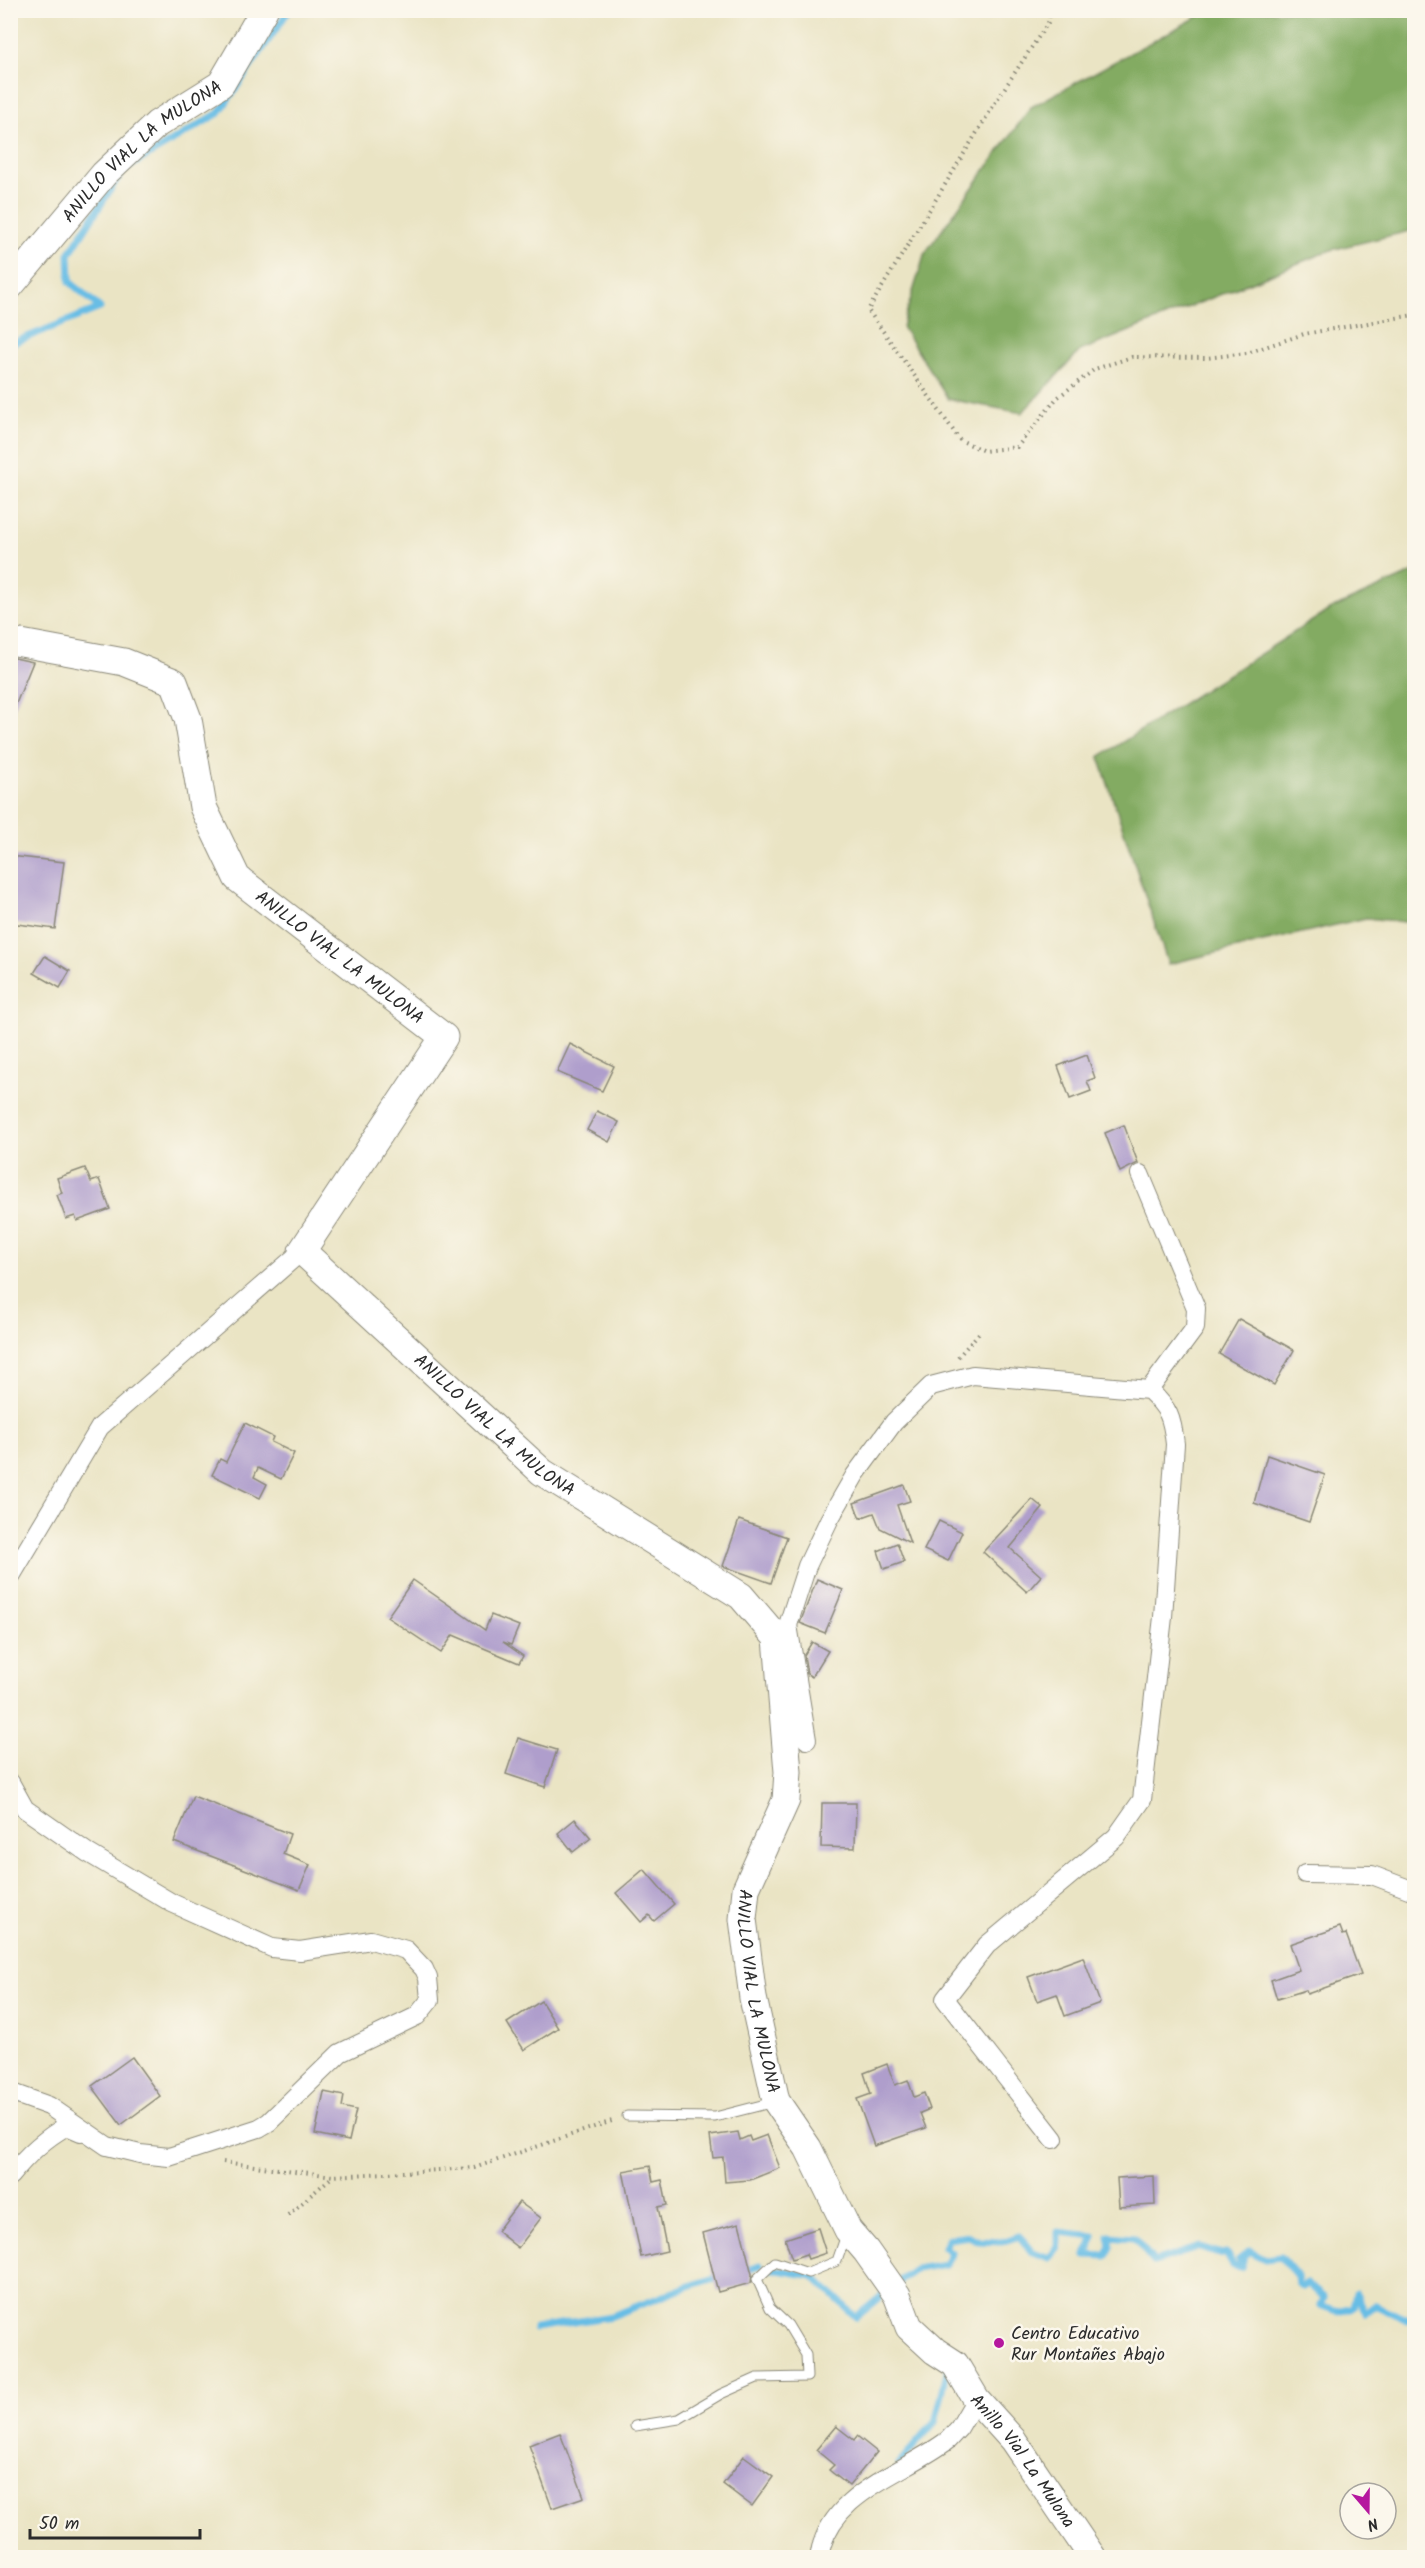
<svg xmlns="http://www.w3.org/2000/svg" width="1425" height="2568" viewBox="0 0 1425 2568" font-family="Kalam,sans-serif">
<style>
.forest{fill:#83ab62;stroke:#576b46;stroke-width:1.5}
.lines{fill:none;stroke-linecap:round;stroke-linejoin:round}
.stream{stroke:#68bde5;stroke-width:7}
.building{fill:#af9ecc}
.lane-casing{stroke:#8a8878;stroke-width:11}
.street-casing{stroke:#8a8878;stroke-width:20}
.secondary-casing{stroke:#8a8878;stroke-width:29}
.path{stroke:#8a8878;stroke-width:4;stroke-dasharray:1.5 4.5;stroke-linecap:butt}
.lane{stroke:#fff;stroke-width:9}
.street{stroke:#fff;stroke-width:18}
.secondary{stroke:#fff;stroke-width:27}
.poi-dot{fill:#b5179e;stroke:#fbf7ec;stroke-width:2}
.labels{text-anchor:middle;stroke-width:5;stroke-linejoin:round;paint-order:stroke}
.street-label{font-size:18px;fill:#2b2b2b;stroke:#fbf7ec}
.poi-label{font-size:18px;fill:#2b2b2b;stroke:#fbf7ec;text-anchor:start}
</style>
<rect width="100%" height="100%" fill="#fbf7ec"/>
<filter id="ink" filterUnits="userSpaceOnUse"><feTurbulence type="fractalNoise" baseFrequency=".0167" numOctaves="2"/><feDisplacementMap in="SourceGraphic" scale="12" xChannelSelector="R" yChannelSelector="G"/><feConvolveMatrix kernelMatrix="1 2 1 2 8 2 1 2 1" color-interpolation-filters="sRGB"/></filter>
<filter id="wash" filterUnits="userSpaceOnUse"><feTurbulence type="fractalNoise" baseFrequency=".008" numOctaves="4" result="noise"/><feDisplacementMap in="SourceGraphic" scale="24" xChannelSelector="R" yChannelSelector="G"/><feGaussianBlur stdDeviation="1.35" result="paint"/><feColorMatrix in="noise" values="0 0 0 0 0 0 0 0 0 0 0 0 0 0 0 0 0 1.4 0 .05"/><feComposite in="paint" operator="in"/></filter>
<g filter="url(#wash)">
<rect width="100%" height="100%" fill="#eae4c4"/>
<g class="forest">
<path d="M1208 11H1414V230L1331 250 1080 351 1022 413 948 399 902 327 925 253 1031 107Z"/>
<path d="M1414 572V923L1366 918 1168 964 1099 757 1329 610Z"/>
</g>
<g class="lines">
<g class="stream">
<path d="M127 168 219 113 289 10"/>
<path d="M10 344 100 308 70 282 69 254 119 176"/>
<path d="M772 2269 813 2276 856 2317 888 2291"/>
<path d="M742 2271 760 2265"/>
<path d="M896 2284 916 2269 945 2264 952 2253 944 2247 948 2239 969 2236 979 2241 1002 2242 1019 2236 1031 2251 1049 2258 1058 2247V2232L1094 2236 1086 2255 1106 2256 1111 2247 1109 2236 1134 2238 1154 2262 1200 2247 1222 2254 1226 2253 1233 2266 1241 2267 1243 2261 1239 2260 1250 2251 1266 2259 1281 2257 1297 2276 1298 2284 1303 2287 1306 2283 1324 2298 1321 2305 1337 2311 1353 2307 1356 2293 1366 2313 1375 2305 1414 2323"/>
<path d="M535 2328 612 2316 689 2286 722 2276"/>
<path d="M899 2463 935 2422 948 2369"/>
</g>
</g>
<g id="blocks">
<g class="building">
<path d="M10 657 33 662 11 716H10Z"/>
<path d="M10 856 64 862 55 929 10 923Z"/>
<path d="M45 956 70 971 60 988 34 973Z"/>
<path d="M570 1044 614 1066 602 1091 557 1072Z"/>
<path d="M1087 1055 1095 1078 1087 1081 1091 1091 1070 1099 1058 1066Z"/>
<path d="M597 1111 619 1122 609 1142 587 1130Z"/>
<path d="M1124 1125 1138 1163 1120 1172 1105 1133Z"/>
<path d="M85 1168 91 1182 99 1179 110 1209 77 1221 75 1216 66 1219 57 1195 62 1193 57 1178Z"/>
<path d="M1239 1319 1294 1350 1274 1385 1219 1354Z"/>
<path d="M245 1423 273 1437 271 1442 294 1453 281 1479 258 1468 254 1477 267 1484 260 1498 212 1475 220 1459 226 1462Z"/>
<path d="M1267 1455 1325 1475 1309 1522 1254 1503Z"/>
<path d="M904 1485 910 1501 897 1505 910 1543 880 1528 874 1513 860 1518 854 1503Z"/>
<path d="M1032 1499 1043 1508 1010 1548 1041 1576 1027 1592 983 1552Z"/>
<path d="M739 1520 787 1537 771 1583 723 1566Z"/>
<path d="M939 1521 962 1532 948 1561 924 1550Z"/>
<path d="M897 1543 904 1562 884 1569 878 1551Z"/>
<path d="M817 1579 843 1590 825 1633 800 1623Z"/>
<path d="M413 1580 485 1630 491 1615 519 1626 511 1645 503 1642 523 1656 519 1663 453 1635 441 1653 387 1617Z"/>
<path d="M812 1642 828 1651 812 1677 807 1674 804 1655Z"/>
<path d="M518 1738 557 1750 545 1787 506 1774Z"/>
<path d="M193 1796 290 1834 283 1854 310 1865 299 1890 174 1842Z"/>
<path d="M822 1803H856L855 1848 821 1847Z"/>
<path d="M575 1819 591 1838 573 1852 558 1833Z"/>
<path d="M644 1869 674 1904 654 1921 649 1915 641 1922 616 1893Z"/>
<path d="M1340 1927 1343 1935 1346 1934 1361 1975 1307 1994 1306 1990 1277 1999 1271 1980 1299 1970 1290 1944Z"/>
<path d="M1083 1957 1100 2003 1065 2016 1057 1994 1037 2001 1028 1977Z"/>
<path d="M541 2001 558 2028 524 2050 507 2023Z"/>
<path d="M132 2057 160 2096 121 2125 92 2086Z"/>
<path d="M887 2064 895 2085 908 2080 914 2097 924 2093 930 2109 920 2113 926 2128 874 2146 857 2099 871 2094 864 2073Z"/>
<path d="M324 2092 344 2096 342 2107 356 2110 349 2141 315 2134Z"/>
<path d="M738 2132 740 2140 749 2136 751 2141 767 2135 780 2168 750 2180 725 2182 723 2157 713 2158 710 2136Z"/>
<path d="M650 2166 653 2182 662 2180 667 2205 658 2207 667 2251 641 2257 623 2171Z"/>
<path d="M1154 2176 1155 2205 1119 2207 1117 2178Z"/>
<path d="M519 2202 541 2218 518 2248 497 2231Z"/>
<path d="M739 2223 752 2274 751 2283 718 2292 703 2233Z"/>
<path d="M818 2228 826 2253 808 2259 806 2254 792 2259 785 2239Z"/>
<path d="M836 2426 854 2440 857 2436 877 2452 849 2486 829 2470 834 2465 816 2450Z"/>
<path d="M560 2433 584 2497 552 2508 529 2445Z"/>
<path d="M744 2456 773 2477 752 2506 723 2484Z"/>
</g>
</g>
</g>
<g filter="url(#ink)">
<use href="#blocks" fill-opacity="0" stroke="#8a8878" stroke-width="1.5"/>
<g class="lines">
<defs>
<g id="lane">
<path d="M627 2116 715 2117 774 2102"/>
<path d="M635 2426 679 2419 721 2394 757 2378 807 2377 806 2355 788 2325 770 2308 757 2279 775 2262 808 2273 837 2261 846 2235"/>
</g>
<g id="street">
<path d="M1140 1174 1196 1308 1195 1328 1149 1390"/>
<path d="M10 1578 100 1427 302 1251"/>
<path d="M788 1625 807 1740"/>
<path d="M777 1638 788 1625 807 1566 829 1520 855 1475 894 1422 931 1386 973 1375 1149 1390C1169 1409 1172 1417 1175 1444L1163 1617 1142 1800 1116 1837 987 1945 945 1999 1054 2139"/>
<path d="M10 1782 25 1809 88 1853 172 1903 272 1948 300 1951 371 1940 406 1950 424 1969 428 1978 430 2000 417 2016 340 2053 269 2122 259 2128 169 2157 140 2154 107 2146 49 2106 10 2092"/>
<path d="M1305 1874 1372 1875 1414 1891"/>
<path d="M10 2176C26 2156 45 2138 67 2126L81 2132"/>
<path d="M819 2558C828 2492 904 2474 948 2440L959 2428 976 2399"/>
</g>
<g id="secondary">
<path id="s1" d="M10 286 104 174 157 124 221 84 264 10"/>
<path id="s2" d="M10 641 124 662 174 682 188 719 203 807 237 878 444 1037 302 1251 542 1472 741 1596 777 1638 788 1772 786 1800 746 1889 743 1919 753 1998 776 2101 808 2148 848 2230 866 2251 897 2295 909 2327 935 2351 955 2364 976 2399 1013 2440 1093 2558"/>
</g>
</defs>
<use href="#lane" class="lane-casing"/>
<use href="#street" class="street-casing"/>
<use href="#secondary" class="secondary-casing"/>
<g class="path">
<path d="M1050 10 1049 21 1000 95 868 310 960 440 984 451 1017 447 1057 398 1095 369 1132 357 1207 358 1247 353 1304 334 1414 315"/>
<path d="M958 1357 980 1332"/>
<path d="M223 2162 333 2176 474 2168 615 2120"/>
<path d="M288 2215 333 2176"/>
</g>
<use href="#lane" class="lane"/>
<use href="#street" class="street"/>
<use href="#secondary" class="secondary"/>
</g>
</g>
<circle class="poi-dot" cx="999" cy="2343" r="6"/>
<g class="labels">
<g class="street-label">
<text dy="6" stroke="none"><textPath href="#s1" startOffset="190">ANILLO VIAL LA MULONA</textPath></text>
<text dy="6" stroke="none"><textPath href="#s2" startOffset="507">ANILLO VIAL LA MULONA</textPath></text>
<text dy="6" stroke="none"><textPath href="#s2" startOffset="1155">ANILLO VIAL LA MULONA</textPath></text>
<text dy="6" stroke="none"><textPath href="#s2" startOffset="1875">ANILLO VIAL LA MULONA</textPath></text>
<text dy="6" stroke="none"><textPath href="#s2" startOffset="2428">Anillo Vial La Mulona</textPath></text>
</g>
<g class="poi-label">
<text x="1011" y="2339">Centro Educativo<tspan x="1011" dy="21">Rur Montañes Abajo</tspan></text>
</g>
</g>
<rect width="1425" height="2568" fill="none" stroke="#fbf7ec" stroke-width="36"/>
<g transform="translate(1368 2511) rotate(160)"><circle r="28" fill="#fbf7ec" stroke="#a8a59f" stroke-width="1.5"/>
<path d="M0-4.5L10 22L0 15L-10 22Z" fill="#b5179e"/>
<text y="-9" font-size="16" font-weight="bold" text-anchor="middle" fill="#2b2b2b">N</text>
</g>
<path d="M30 2529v9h170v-9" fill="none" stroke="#2b2b2b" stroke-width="3"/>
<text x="39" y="2529" font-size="18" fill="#2b2b2b" stroke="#fbf7ec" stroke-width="4.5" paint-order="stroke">50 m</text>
</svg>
